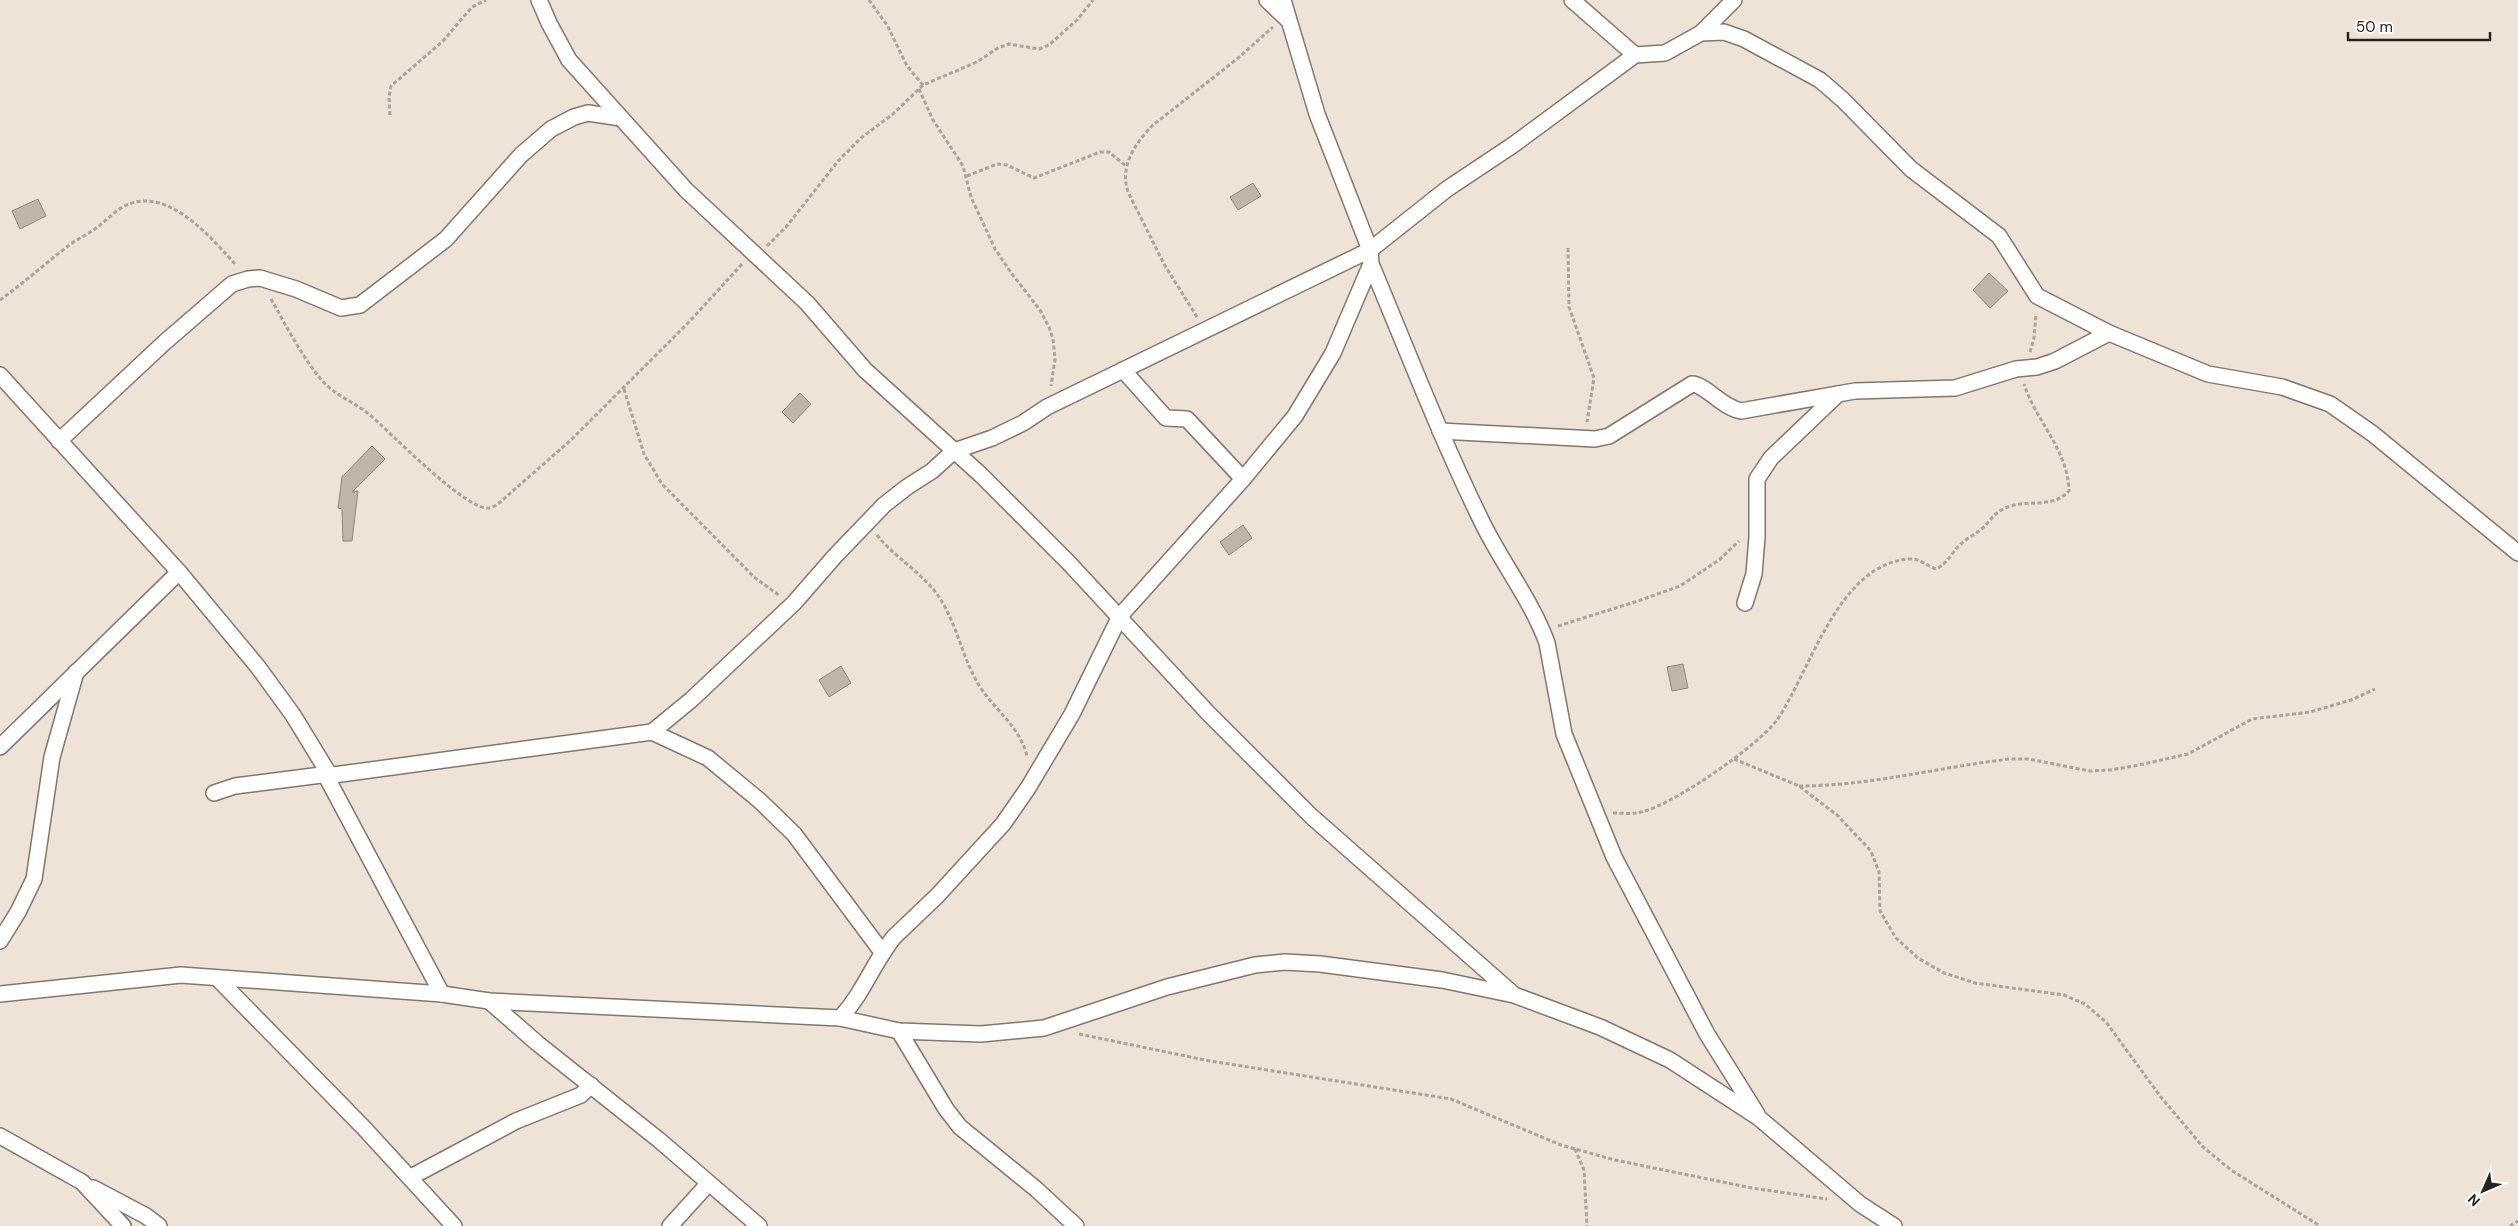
<svg xmlns="http://www.w3.org/2000/svg" width="2518" height="1226" viewBox="0 0 2518 1226" font-family="'DM Sans',sans-serif">
<style>
.building{fill:#c1b5a9;stroke:#91857a}
.lines{fill:none;stroke-linecap:round;stroke-linejoin:round}
.minor-casing{stroke:#82776c;stroke-width:18}
.path{stroke:#ada39a;stroke-width:3;stroke-dasharray:4 2.5;stroke-linecap:butt}
.minor{stroke:#fff;stroke-width:15}
</style>
<rect width="100%" height="100%" fill="#efe2d6"/>
<g class="building">
<path d="M1253 183 1261 196 1238 210 1230 197Z"/>
<path d="M38 199 46 216 20 229 12 211Z"/>
<path d="M1989 273 2008 291 1990 308 1973 290Z"/>
<path d="M800 393 811 404 793 423 782 412Z"/>
<path d="M372 446 385 459 352 492 358 491 352 541H343L342 509 338 508 342 477Z"/>
<path d="M1243 525 1252 538 1229 555 1220 542Z"/>
<path d="M1683 664 1688 688 1672 691 1667 667Z"/>
<path d="M841 666 851 683 829 697 819 680Z"/>
</g>
<g class="lines">
<defs>
<g id="minor">
<path d="M539 0 549 23 569 60 686 190 807 303 865 370 981 475 1068 562 1209 714 1311 816 1513 994"/>
<path d="M1267 0 1288 20"/>
<path d="M1283 0 1317 114 1370 250 1371 264C1407 350 1440 436 1481 520 1501 562 1531 599 1547 643L1564 734 1614 857 1707 1034 1757 1114"/>
<path d="M1572 0 1635 55"/>
<path d="M1701 33 1734 0"/>
<path d="M1123 370 1166 418 1187 419 1243 479"/>
<path d="M0 375 179 572 258 667 293 715 329 774 326 776 442 994"/>
<path d="M1440 431 1595 439 1609 436 1692 384C1705 384 1721 407 1741 411L1855 391 1955 388 2016 369 2037 367 2055 361 2109 333"/>
<path d="M59 441 165 342 232 284 248 279 260 278 296 289 341 308 360 305 446 239 521 155 551 129 574 117 588 113 621 118"/>
<path d="M1745 603 1754 574 1757 537V479L1771 458 1838 394"/>
<path d="M652 732 691 700 794 603 835 556 884 505 907 487 932 471 954 451 992 438 1023 423 1047 407 1370 250 1447 189 1513 145 1635 55 1665 53 1701 33 1724 32 1744 39 1820 80 1843 100 1911 169 1999 236 2037 296 2109 333 2208 374 2282 387 2330 404 2373 434 2518 553"/>
<path d="M0 747 179 572"/>
<path d="M326 776 652 732 708 758 760 801 794 834 882 952"/>
<path d="M214 793 235 786 329 774"/>
<path d="M0 941 18 912 34 879 52 757 76 672"/>
<path d="M217 978 363 1127 454 1226"/>
<path d="M0 994 181 975 442 994 489 1001 840 1018 899 1031 981 1034 1044 1028 1167 987 1255 965 1285 962 1320 964 1442 980 1514 995 1600 1027 1670 1060 1759 1118 1860 1204 1894 1226"/>
<path d="M489 1001 537 1043 659 1140 759 1226"/>
<path d="M840 1018C863 994 873 963 894 937L937 896 1003 824 1028 788 1072 714 1120 616 1243 479 1295 416 1333 353 1371 264"/>
<path d="M899 1031 946 1109 960 1127 1036 1189 1076 1226"/>
<path d="M0 1136 82 1182 123 1226"/>
<path d="M411 1177 516 1121 581 1095 591 1085"/>
<path d="M93 1188 146 1216 159 1226"/>
<path d="M670 1226 708 1184"/>
</g>
</defs>
<use href="#minor" class="minor-casing"/>
<g class="path">
<path d="M869 0 887 25 907 66 923 85"/>
<path d="M919 89 933 120 963 166 971 197 995 249 1012 274 1040 310 1049 327 1053 339 1055 359 1051 386"/>
<path d="M390 115 389 97 391 86 443 41 472 7 486 0"/>
<path d="M967 176 997 164 1007 165 1034 178 1100 152H1109L1126 166"/>
<path d="M767 246 786 227 839 160 861 138 893 114 923 85 977 62 998 48 1009 44 1039 49 1049 45 1077 20 1093 0"/>
<path d="M1568 248 1569 307 1594 378 1587 422"/>
<path d="M271 299C285 324 300 353 319 377 333 395 353 401 370 415 390 432 466 511 489 508 492 508 496 505 499 503L571 440 689 322 742 264"/>
<path d="M0 300C25 282 48 261 72 243 80 238 88 234 95 229 106 221 116 209 129 204 170 188 212 239 236 265"/>
<path d="M1197 317 1164 264 1129 194C1118 168 1135 143 1153 125L1237 59 1273 27"/>
<path d="M2030 352 2034 338 2036 314"/>
<path d="M624 389 644 454 662 484 754 577 780 596"/>
<path d="M877 535C895 558 923 573 939 597 959 627 963 665 985 694 1001 715 1020 729 1027 756"/>
<path d="M1558 626 1638 601 1680 586 1719 560 1739 541"/>
<path d="M1734 759 1799 786 1837 815 1871 851 1879 872 1880 911 1896 938 1918 958 1944 973 1975 983 2064 995 2085 1004 2106 1022 2160 1096 2203 1147 2231 1170 2320 1226"/>
<path d="M1799 786C1871 786 1939 767 2010 759H2028L2090 771 2110 770 2139 765 2188 754 2252 719 2310 712 2351 700 2375 689"/>
<path d="M1613 813C1621 813 1629 814 1636 813 1667 810 1759 745 1777 720 1811 670 1838 564 1909 559 1919 558 1927 566 1936 569 1948 563 1951 553 1960 545 1965 539 1973 536 1979 531 1990 523 1993 512 2008 507 2029 499 2052 509 2069 491 2068 450 2036 421 2024 384"/>
<path d="M1079 1034 1210 1061 1451 1099 1561 1145 1615 1160 1752 1188 1827 1199"/>
<path d="M1575 1149 1584 1170 1587 1226"/>
<path d="M2510 1226 2518 1221"/>
</g>
<use href="#minor" class="minor"/>
</g>
<g transform="translate(2483 1191) rotate(225)" stroke="#ffffff" stroke-width="4" paint-order="stroke">
<path d="M0-4L9 19L0 12L-9 19Z" fill="#27231e"/>
<text y="-8" font-size="14" font-weight="bold" text-anchor="middle" fill="#27231e">N</text>
</g>
<path d="M2348 32v8h142v-8" fill="none" stroke="#27231e" stroke-width="2.5"/>
<text x="2356" y="32" font-size="15" fill="#27231e" stroke="#ffffff" stroke-width="4" paint-order="stroke">50 m</text>
</svg>
